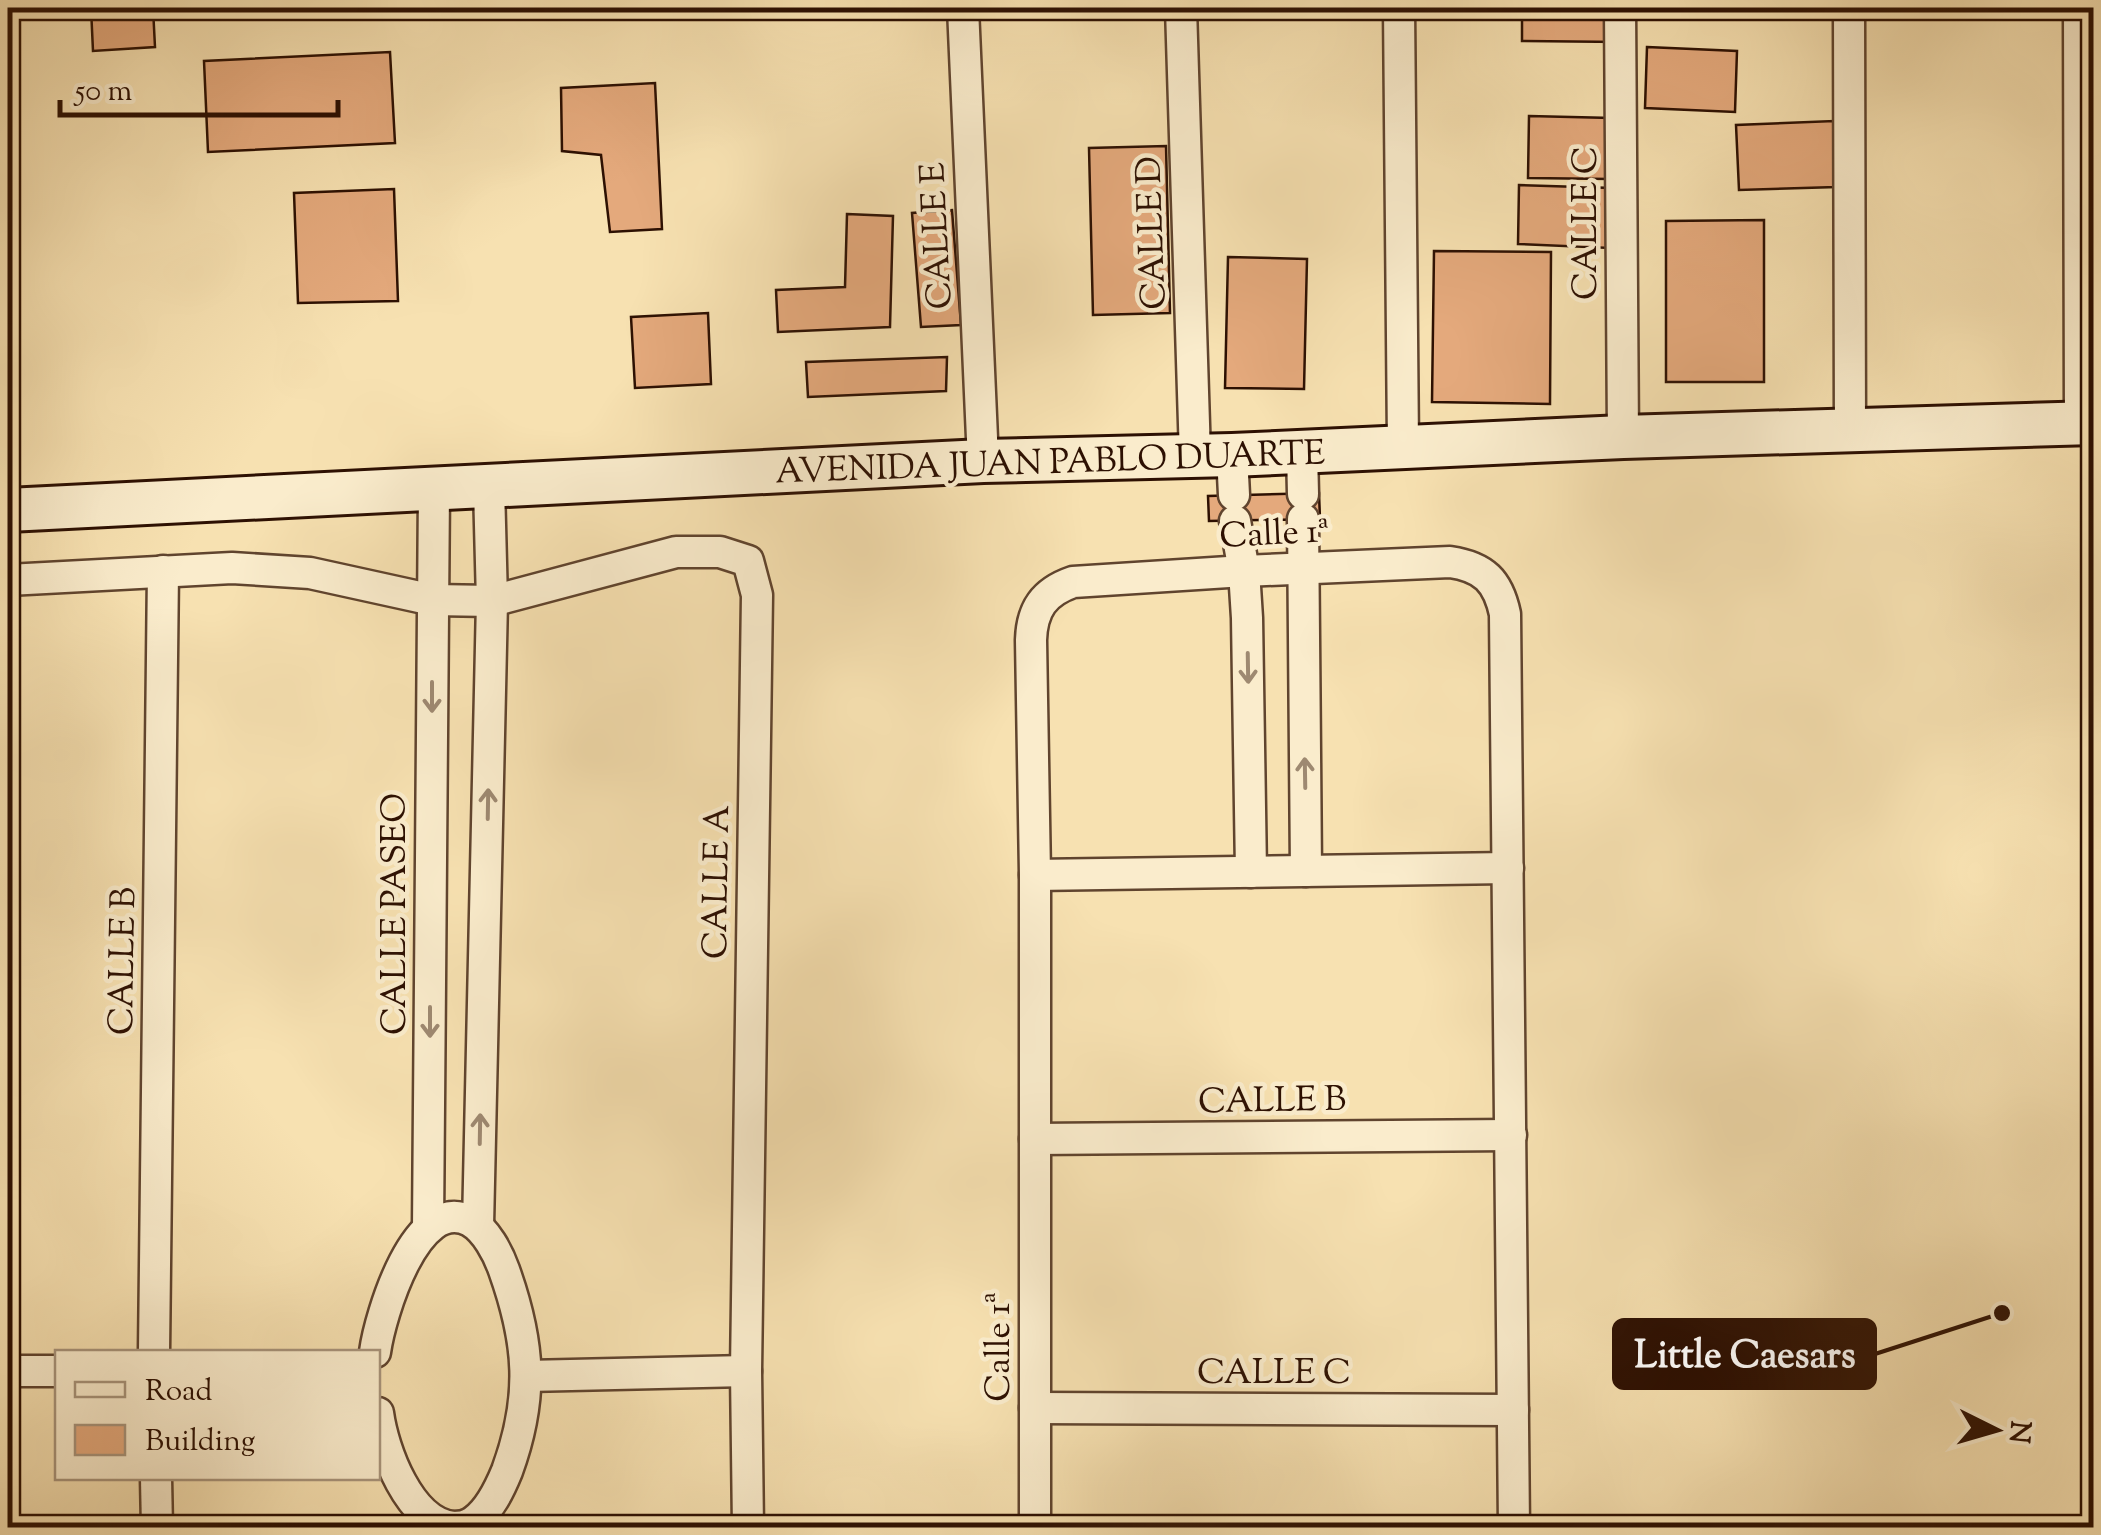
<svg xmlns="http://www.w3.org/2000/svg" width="2101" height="1535" viewBox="0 0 2101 1535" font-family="'Sorts Mill Goudy',serif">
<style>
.building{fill:#e4a97c;stroke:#2d1002;stroke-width:2.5}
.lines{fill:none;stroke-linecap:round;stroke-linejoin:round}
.street-casing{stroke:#60442e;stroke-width:35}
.secondary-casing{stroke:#2d1002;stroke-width:48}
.street{stroke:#faeccc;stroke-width:30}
.secondary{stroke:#faeccc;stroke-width:42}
.oneway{stroke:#9e8971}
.labels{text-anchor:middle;stroke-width:9;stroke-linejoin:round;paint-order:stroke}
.street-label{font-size:35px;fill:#2d1002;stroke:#faeccc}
.leader{fill:none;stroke:#2d1002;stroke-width:4}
.callout-dot{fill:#2d1002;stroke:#faeccc;stroke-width:4}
.callout{fill:#2d1002;stroke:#2d1002;stroke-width:4}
.callout-label{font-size:38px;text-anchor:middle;font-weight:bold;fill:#fff}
</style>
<rect width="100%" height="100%" fill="#f7e1b1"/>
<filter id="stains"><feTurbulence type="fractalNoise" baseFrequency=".002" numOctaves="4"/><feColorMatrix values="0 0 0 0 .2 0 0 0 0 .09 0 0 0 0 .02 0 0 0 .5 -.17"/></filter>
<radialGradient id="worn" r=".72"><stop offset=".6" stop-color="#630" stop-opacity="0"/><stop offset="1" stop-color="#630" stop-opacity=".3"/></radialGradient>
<g class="building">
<path d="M91 8H153L155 47 93 51Z"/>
<path d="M1522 8H1621V42L1522 41Z"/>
<path d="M1647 47 1737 51 1735 112 1645 108Z"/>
<path d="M390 52 395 143 208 152 204 61Z"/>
<path d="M655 83 662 229 610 232 601 155 562 151 561 88Z"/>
<path d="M1529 116 1612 118 1610 179 1528 178Z"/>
<path d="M1834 121 1836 187 1739 190 1736 125Z"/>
<path d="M1166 146 1170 313 1093 315 1089 148Z"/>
<path d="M1519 185 1612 188 1610 248 1518 244Z"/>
<path d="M394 189 398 301 298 303 294 193Z"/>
<path d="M952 210 961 325 921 327 912 213Z"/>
<path d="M847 214 893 216 890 327 778 332 776 290 845 287Z"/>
<path d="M1764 220V382H1666V221Z"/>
<path d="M1434 251 1551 252 1550 404 1432 402Z"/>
<path d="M1228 257 1307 259 1304 389 1225 388Z"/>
<path d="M708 313 711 384 635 388 631 317Z"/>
<path d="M947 357 946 391 808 397 806 362Z"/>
<path d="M1319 493 1320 519 1209 521 1208 496Z"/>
</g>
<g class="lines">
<defs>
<g id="street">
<path d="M963 8 983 461"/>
<path d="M1181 8 1195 456"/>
<path d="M1399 8 1403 445"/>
<path d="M1620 8 1623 437"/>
<path d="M1849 8 1850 430"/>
<path d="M2079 8 2080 424"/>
<path d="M1302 451 1303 494"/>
<path d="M1232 455 1234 495"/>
<path d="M1303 519 1306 871"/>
<path d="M1235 521 1244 571 1247 618 1251 872"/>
<path d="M8 580 232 568 310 573 433 600 492 601 676 552H720L748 561 757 595 746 1371 748 1528"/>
<path d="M1035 875 1508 868"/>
<path d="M1035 1139 1511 1135"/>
<path d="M478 1226 492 601 489 487"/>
<path d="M428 1228 434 489"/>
<path d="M154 1352 163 571"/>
<path d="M375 1352C380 1316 416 1193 470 1221 486 1230 498 1253 504 1270 530 1343 534 1397 507 1471 500 1488 490 1510 474 1521 468 1526 460 1527 453 1527 409 1522 383 1450 378 1413"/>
<path d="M8 1371H58"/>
<path d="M527 1376 746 1371"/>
<path d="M1035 1408 1513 1410"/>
<path d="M156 1478 157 1528"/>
<path d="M1035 1528V875L1031 640C1032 609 1044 592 1073 582L1244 571 1450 562C1484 567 1498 581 1505 614L1514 1528"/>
</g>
<path id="secondary" d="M8 510 983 461 1232 455 1623 437 2094 423"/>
</defs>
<use href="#street" class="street-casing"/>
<use href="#secondary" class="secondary-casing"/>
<use href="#street" class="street"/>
<use href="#secondary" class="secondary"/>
</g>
<defs><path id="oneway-shaft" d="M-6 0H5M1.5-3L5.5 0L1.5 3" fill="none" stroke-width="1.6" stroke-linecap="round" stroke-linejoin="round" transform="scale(2.5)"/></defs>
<g class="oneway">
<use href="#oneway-shaft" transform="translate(1248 668) rotate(89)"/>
<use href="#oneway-shaft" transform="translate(432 697) rotate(90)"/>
<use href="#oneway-shaft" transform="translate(1305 773) rotate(-91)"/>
<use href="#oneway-shaft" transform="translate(488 804) rotate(-89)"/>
<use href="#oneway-shaft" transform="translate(430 1022) rotate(90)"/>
<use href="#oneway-shaft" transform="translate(480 1129) rotate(-89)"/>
</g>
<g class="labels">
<g class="street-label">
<text transform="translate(1584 223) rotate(-90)" y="12">CALLE C</text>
<text transform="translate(1150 233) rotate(-92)" y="12">CALLE D</text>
<text transform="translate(935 236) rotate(-93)" y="12">CALLE E</text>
<text transform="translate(1050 461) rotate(-2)" y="12">AVENIDA JUAN PABLO DUARTE</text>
<text transform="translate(1274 532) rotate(-3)" y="12">Calle 1ª</text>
<text transform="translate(715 882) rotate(-89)" y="12">CALLE A</text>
<text transform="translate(393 914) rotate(-90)" y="12">CALLE PASEO</text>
<text transform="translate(121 961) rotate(-89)" y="12">CALLE B</text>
<text transform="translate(1272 1099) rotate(-1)" y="12">CALLE B</text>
<text transform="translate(997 1347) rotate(-90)" y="12">Calle 1ª</text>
<text x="1274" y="1383">CALLE C</text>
</g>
</g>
<path class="leader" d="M2002 1313L1875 1354"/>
<circle class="callout-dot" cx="2002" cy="1313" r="10"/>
<rect class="callout" x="1614" y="1320" width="261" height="68" rx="10"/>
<g class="callout-label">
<text x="1745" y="1367">Little Caesars</text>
</g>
<rect width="2101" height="1535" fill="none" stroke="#f7e1b1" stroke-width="40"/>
<rect x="10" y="10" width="2081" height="1515" fill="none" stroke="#2d1002" stroke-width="5"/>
<rect x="20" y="20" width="2061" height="1495" fill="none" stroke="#2d1002" stroke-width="2.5"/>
<rect x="55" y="1350" width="325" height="130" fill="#faeccc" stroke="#a8947b" stroke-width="2.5"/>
<rect x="75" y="1382" width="50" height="15" fill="#faeccc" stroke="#a8947b" stroke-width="2.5"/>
<text x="145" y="1400" font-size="30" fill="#2d1002">Road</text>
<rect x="75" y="1425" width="50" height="30" fill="#e4a97c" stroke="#a8947b" stroke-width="2.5"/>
<text x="145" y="1450" font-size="30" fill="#2d1002">Building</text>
<g transform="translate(1996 1430) rotate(95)" stroke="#faeccc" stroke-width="8" paint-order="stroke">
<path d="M0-8L18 38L0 25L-18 38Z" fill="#2d1002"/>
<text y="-15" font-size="28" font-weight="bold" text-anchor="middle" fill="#2d1002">N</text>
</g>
<path d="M60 100v15h278v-15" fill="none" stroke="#2d1002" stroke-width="5"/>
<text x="75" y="100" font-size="30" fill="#2d1002" stroke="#faeccc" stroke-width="8" paint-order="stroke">50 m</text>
<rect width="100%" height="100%" filter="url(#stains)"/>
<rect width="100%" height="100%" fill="url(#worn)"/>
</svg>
